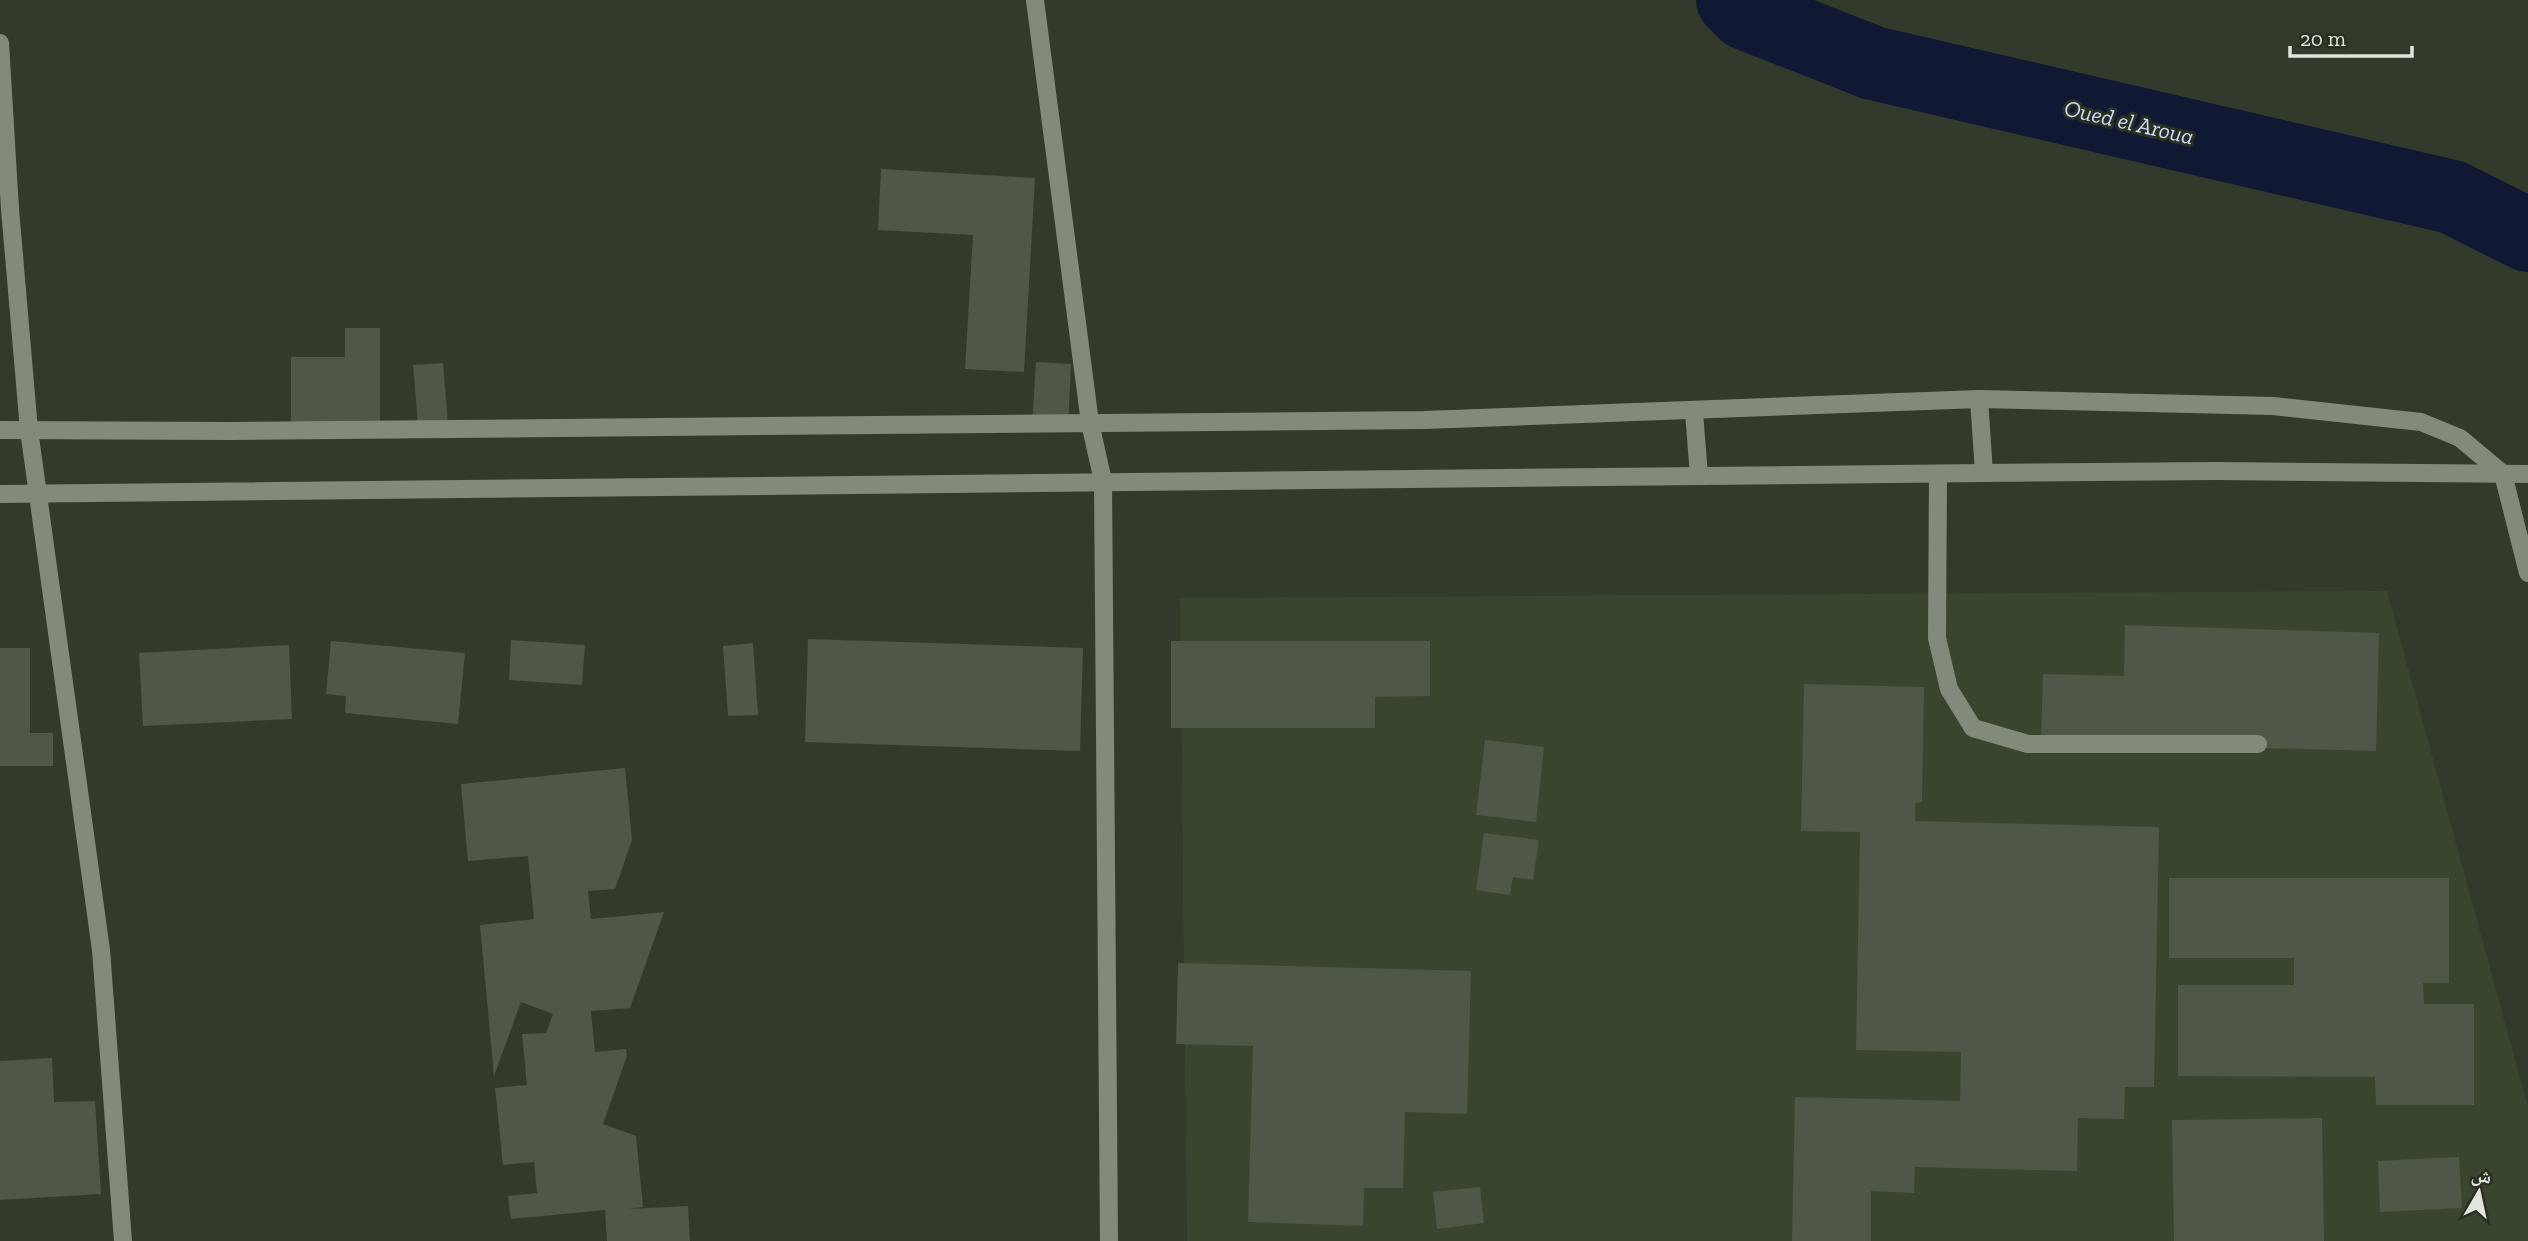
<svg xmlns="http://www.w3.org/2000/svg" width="2528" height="1241" viewBox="0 0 2528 1241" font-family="'Zilla Slab','Noto Naskh Arabic',serif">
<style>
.built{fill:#3a4530}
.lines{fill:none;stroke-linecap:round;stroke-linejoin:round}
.river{stroke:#101834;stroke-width:74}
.building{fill:#4f5748}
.service{stroke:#828b7b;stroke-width:18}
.tertiary{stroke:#828b7b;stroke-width:18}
.labels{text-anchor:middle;stroke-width:6;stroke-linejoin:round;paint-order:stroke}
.water-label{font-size:23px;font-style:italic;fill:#cedbff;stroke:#293022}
</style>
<rect width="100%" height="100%" fill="#323a2c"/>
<path class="built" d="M2387 591 2528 1107V1241H1187L1180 598Z"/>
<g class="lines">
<path class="river" d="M1733 0 1746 13 1873 63 2452 197 2528 235"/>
</g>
<g class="building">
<path d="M881 169 1035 178 1024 372 965 369 973 235 878 230Z"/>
<path d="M345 328H380V430H291V357H345Z"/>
<path d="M1036 362 1071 364 1068 428 1032 425Z"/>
<path d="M443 363 448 423 418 425 413 365Z"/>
<path d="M2125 625 2379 633 2376 751 2041 742 2043 674 2124 676Z"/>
<path d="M808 639 1083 648 1080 751 805 742Z"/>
<path d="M511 640 585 645 582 685 509 680Z"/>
<path d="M331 641 465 653 458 724 345 713 346 696 326 694Z"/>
<path d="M1171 641H1430V696L1375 697V728H1171Z"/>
<path d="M753 643 758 715 728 716 723 646Z"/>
<path d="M289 645 292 719 143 726 139 653Z"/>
<path d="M0 648H30V733H53V766H0Z"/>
<path d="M1804 684 1924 687 1922 802 1915 803V821L2159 827 2154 1087H2125L2124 1119 2078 1118 2077 1171 1915 1167 1914 1193 1871 1191V1241H1792L1795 1097 1960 1101 1961 1052 1856 1050 1860 832 1801 831Z"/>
<path d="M1485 740 1544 747 1536 822 1476 815Z"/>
<path d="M625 768 632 840 615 889 588 891 591 919 664 912 630 1008 591 1011 595 1052 626 1049 627 1056 603 1124 636 1136 643 1207 628 1209 688 1206 690 1241H607L605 1210 511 1219 508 1196 537 1193 534 1162 503 1165 495 1088 527 1085 522 1034 546 1033 553 1014 521 1002 494 1076 480 925 534 919 528 856 468 861 461 784Z"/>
<path d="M1484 833 1539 840 1533 880 1513 877 1510 895 1476 890Z"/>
<path d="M2169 878H2449V983H2423L2424 1004H2474V1105H2376L2375 1077 2178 1076V985H2294V958H2169Z"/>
<path d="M1178 963 1471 971 1467 1114 1405 1112 1403 1188H1364L1363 1226 1248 1222 1253 1046 1176 1044Z"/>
<path d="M52 1058 54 1102 95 1101 101 1194 0 1200V1061Z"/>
<path d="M2322 1118 2324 1241H2174L2172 1120Z"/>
<path d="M2459 1157 2462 1208 2380 1212 2378 1161Z"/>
<path d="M1480 1187 1484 1223 1437 1229 1433 1192Z"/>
</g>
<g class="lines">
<g class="service">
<path d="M1035 0 1090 423 1103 481 1109 1241"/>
<path d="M0 43 10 209 29 430 101 950 123 1241"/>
<path d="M1979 399 1984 473"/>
<path d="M1694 412 1699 476"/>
<path d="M0 430 232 431 1424 420 1979 399 2273 406 2421 422 2460 438 2503 474 2528 573"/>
<path d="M1938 474 1937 638 1949 689 1973 728 2028 744H2258"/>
</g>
<path class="tertiary" d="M0 494 1984 473 2217 471 2528 474"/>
</g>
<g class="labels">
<g class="water-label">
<text transform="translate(2129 122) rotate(13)" y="8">Oued el Aroua</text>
</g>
</g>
<g transform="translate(2479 1192) rotate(9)" stroke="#293022" stroke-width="5" paint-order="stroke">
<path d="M0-5L12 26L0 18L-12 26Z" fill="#e1e6dd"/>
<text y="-10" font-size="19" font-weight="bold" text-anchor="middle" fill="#e1e6dd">ش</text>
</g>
<path d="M2290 46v10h122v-10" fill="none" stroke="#e1e6dd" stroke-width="3.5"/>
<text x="2300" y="46" font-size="21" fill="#e1e6dd" stroke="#293022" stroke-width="5" paint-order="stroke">20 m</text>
</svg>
